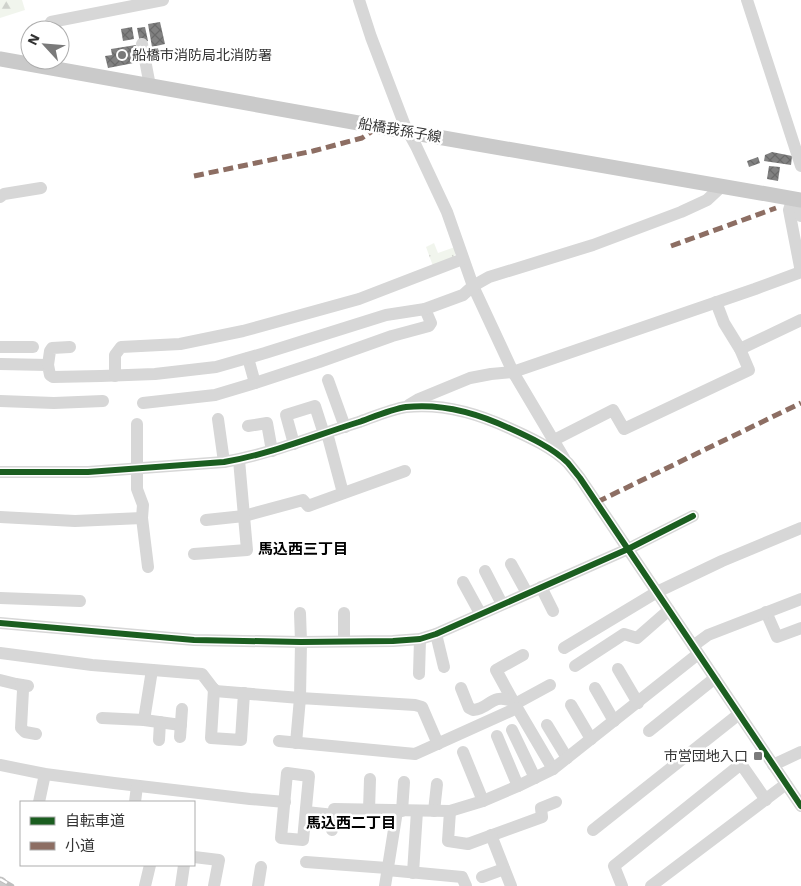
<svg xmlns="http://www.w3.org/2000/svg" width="801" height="886" viewBox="0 0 801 886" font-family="'Work Sans','Noto Sans JP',sans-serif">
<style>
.forest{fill:url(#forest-firs)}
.park{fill:url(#park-tufts)}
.building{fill:url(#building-cross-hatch)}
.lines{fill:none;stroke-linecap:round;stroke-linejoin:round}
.minor{stroke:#d7d7d7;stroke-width:12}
.major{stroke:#cacaca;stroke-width:15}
.rail-casing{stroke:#bebebe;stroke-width:4.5}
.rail{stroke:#fff;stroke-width:2.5;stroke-dasharray:8;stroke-linecap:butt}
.quiet{stroke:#8d6e63;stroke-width:5;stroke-dasharray:10 5;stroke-linecap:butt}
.cycleway-casing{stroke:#fff;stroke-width:9}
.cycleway{stroke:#1b5e20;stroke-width:6}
.poi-dot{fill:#7a7a7a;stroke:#fff;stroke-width:2}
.labels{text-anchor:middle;stroke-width:5;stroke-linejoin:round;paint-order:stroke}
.poi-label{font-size:14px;fill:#333;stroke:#fff;text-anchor:start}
.street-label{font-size:14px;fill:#333;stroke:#fff}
.neighbourhood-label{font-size:15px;font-weight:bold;fill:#000;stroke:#fff}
</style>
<defs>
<pattern id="forest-firs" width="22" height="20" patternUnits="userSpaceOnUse" patternTransform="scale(1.25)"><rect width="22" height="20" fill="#f1f5ed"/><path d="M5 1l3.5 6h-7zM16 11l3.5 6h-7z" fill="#cfd2cc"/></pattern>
<pattern id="park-tufts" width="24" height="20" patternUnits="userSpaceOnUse" patternTransform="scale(1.25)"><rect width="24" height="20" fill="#f1f5ed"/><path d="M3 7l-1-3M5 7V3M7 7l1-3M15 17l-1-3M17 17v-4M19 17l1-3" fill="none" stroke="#cfd2cc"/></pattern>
<pattern id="building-cross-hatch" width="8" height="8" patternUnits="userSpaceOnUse" patternTransform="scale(1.25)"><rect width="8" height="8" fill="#818181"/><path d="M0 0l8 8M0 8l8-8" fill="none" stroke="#6a6a6a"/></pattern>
</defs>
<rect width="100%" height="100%" fill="#fff"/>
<path class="forest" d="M0 0H22L25 10 0 18Z"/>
<path class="park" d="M434 243 438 253 455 247 457 251 453 258 433 266 426 247Z"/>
<g class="building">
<path d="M160 22 165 44 152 47 148 24Z"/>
<path d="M132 27 134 39 123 41 121 29Z"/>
<path d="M145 27 148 41 140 43 137 28Z"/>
<path d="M136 45 139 62 108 68 105 56 112 55 111 49Z"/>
<path d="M772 152 792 156 791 165 764 161 765 155Z"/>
<path d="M758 157 760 163 749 167 747 161Z"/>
<path d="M769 166 780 167 778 181 767 179Z"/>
</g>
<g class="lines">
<g class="minor">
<path d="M359 0 371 37 405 126 416 146 447 212 473 286 513 372 564 458"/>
<path d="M747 0 801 166"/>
<path d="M51 22 163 0"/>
<path d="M142 44 150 86"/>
<path d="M0 197 4 194 41 188"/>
<path d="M793 198 789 210 801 272"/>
<path d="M793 198 800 210 801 216"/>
<path d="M0 347H33"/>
<path d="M740 349 801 320"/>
<path d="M248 358 255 383 319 362 392 336 429 326 431 323 425 309"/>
<path d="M0 364 48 365 50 375 53 377 101 376 155 374 216 367 265 353 386 315 425 309 463 295 473 286 489 277 593 245 681 212 707 200 722 186"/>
<path d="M48 365 50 351 52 348 70 347"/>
<path d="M115 376V355L121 347 180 344 243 331 359 299 463 259"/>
<path d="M328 380 345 427"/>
<path d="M0 401 54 403 103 401"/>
<path d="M143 403 215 395 255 383"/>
<path d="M409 405 419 399 470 378 491 374 513 372 755 289 801 272"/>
<path d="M218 419 224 462"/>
<path d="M137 424V489L143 505 142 518 148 567"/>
<path d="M248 426 267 423 272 451"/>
<path d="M327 433 343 493"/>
<path d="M554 440 613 410 624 429 749 370 740 349 724 323 716 302"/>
<path d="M294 444 286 415 315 406 324 434"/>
<path d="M0 472H88L224 462C271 454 314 436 359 422 373 417 392 409 406 407 442 403 477 413 509 428 529 437 553 448 568 463 572 468 576 473 580 478L801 806"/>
<path d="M0 517 75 521 142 518"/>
<path d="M206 520 244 516 303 500 308 506 405 471"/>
<path d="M194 554 247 550 239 460"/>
<path d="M511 564 527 593"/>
<path d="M485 571 502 604"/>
<path d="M463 582 480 613"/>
<path d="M541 587 553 611"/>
<path d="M0 598 80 601"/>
<path d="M766 612 777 637 801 628"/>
<path d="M0 623 194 640 301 642 393 641 420 639 436 634 628 549 693 516"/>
<path d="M436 634 444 667"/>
<path d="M344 641V613"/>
<path d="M693 646 708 635 801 599"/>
<path d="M564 648 657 592 722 561 801 528"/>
<path d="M0 653 92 665 202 674 215 691 300 698 301 642 300 613"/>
<path d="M523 655 496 670 513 701 553 769"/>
<path d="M575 666 624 634 637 638 669 610"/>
<path d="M618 669 638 703"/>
<path d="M419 674 420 639"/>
<path d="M0 680 16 684 28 686"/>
<path d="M21 685 23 690 21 728 25 732 36 734"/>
<path d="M461 688 469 708 473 710C492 708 489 693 513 701"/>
<path d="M595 688 614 721"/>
<path d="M214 689 211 738 241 740 244 693"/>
<path d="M515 704 550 685"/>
<path d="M571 705 591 739"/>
<path d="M102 718 144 720 181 725"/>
<path d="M144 720 152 670"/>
<path d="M547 725 567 758"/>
<path d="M512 730 535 778"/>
<path d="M649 731 715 678"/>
<path d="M497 736 518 786"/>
<path d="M180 737 182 709"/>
<path d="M159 740 160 722"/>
<path d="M279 741 415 754 517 708"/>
<path d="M296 743 300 698 415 705 422 707 438 744"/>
<path d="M463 752 483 801"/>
<path d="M0 765 45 774 114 783 250 799 285 802"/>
<path d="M773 765 801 752"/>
<path d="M287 773 309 776 303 840 281 838Z"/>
<path d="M39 802 45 774"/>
<path d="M135 802 137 786"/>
<path d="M369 810 370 779"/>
<path d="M402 811 404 782"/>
<path d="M434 811 437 784"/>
<path d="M450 811 448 841 468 844 542 817 541 808 556 802"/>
<path d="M306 812 334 815"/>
<path d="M332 830 334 809 450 811 483 801 518 786 553 769 698 654"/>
<path d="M593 830 739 714"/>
<path d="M491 835 511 886"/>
<path d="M194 857 219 860 214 886"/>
<path d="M306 862 387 868"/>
<path d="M387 870 462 877 466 886"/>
<path d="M413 873 417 811"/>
<path d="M482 877 504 869"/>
<path d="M145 886 150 865"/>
<path d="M181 886 184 865"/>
<path d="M258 886 261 867"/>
<path d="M385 886 397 811"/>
<path d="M622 886 614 866 741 764 766 800"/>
<path d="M651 886 786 784"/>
</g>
<g class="major">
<path d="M0 59 409 132 801 200"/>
<path d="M0 884V886"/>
</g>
<defs>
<path id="rail" d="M0 879 12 886"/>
</defs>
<use href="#rail" class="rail-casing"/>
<use href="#rail" class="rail"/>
<g class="quiet">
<path d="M194 176 313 151 362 138 380 126"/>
<path d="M671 246 776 208"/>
<path d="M597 502 801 403"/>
</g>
<defs>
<g id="cycleway">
<path d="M0 472H88L224 462C271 454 314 436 359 422 373 417 392 409 406 407 442 403 477 413 509 428 529 437 553 448 568 463 572 468 576 473 580 478L801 806"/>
<path d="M0 623 194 640 301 642 393 641 420 639 436 634 628 549 693 516"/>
</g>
</defs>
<use href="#cycleway" class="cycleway-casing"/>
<use href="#cycleway" class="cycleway"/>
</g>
<g class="poi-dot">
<circle cx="122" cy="55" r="5"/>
<rect x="753" y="751" width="10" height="10" rx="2.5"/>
</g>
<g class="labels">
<g class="poi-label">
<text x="132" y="60">船橋市消防局北消防署</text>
<text x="748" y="761" text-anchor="end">市営団地入口</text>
</g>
<g class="street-label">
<text transform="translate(400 130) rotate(10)" y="5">船橋我孫子線</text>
</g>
<g class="neighbourhood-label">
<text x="303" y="554">馬込西三丁目</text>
<text x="351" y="828">馬込西二丁目</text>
</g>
</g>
<rect x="20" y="801" width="175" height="65" fill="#ffffff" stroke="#adadad"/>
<rect x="30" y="817" width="25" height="8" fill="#1b5e20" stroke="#adadad"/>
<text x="65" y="826" font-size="15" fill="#333333">自転車道</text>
<rect x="30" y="842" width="25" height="8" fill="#8d6e63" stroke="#adadad"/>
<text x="65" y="851" font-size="15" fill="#333333">小道</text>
<g transform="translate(45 45) rotate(296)"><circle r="24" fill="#ffffff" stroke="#adadad"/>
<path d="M0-4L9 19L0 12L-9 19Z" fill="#7a7a7a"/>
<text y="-8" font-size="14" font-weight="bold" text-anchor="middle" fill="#333333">N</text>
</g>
</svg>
